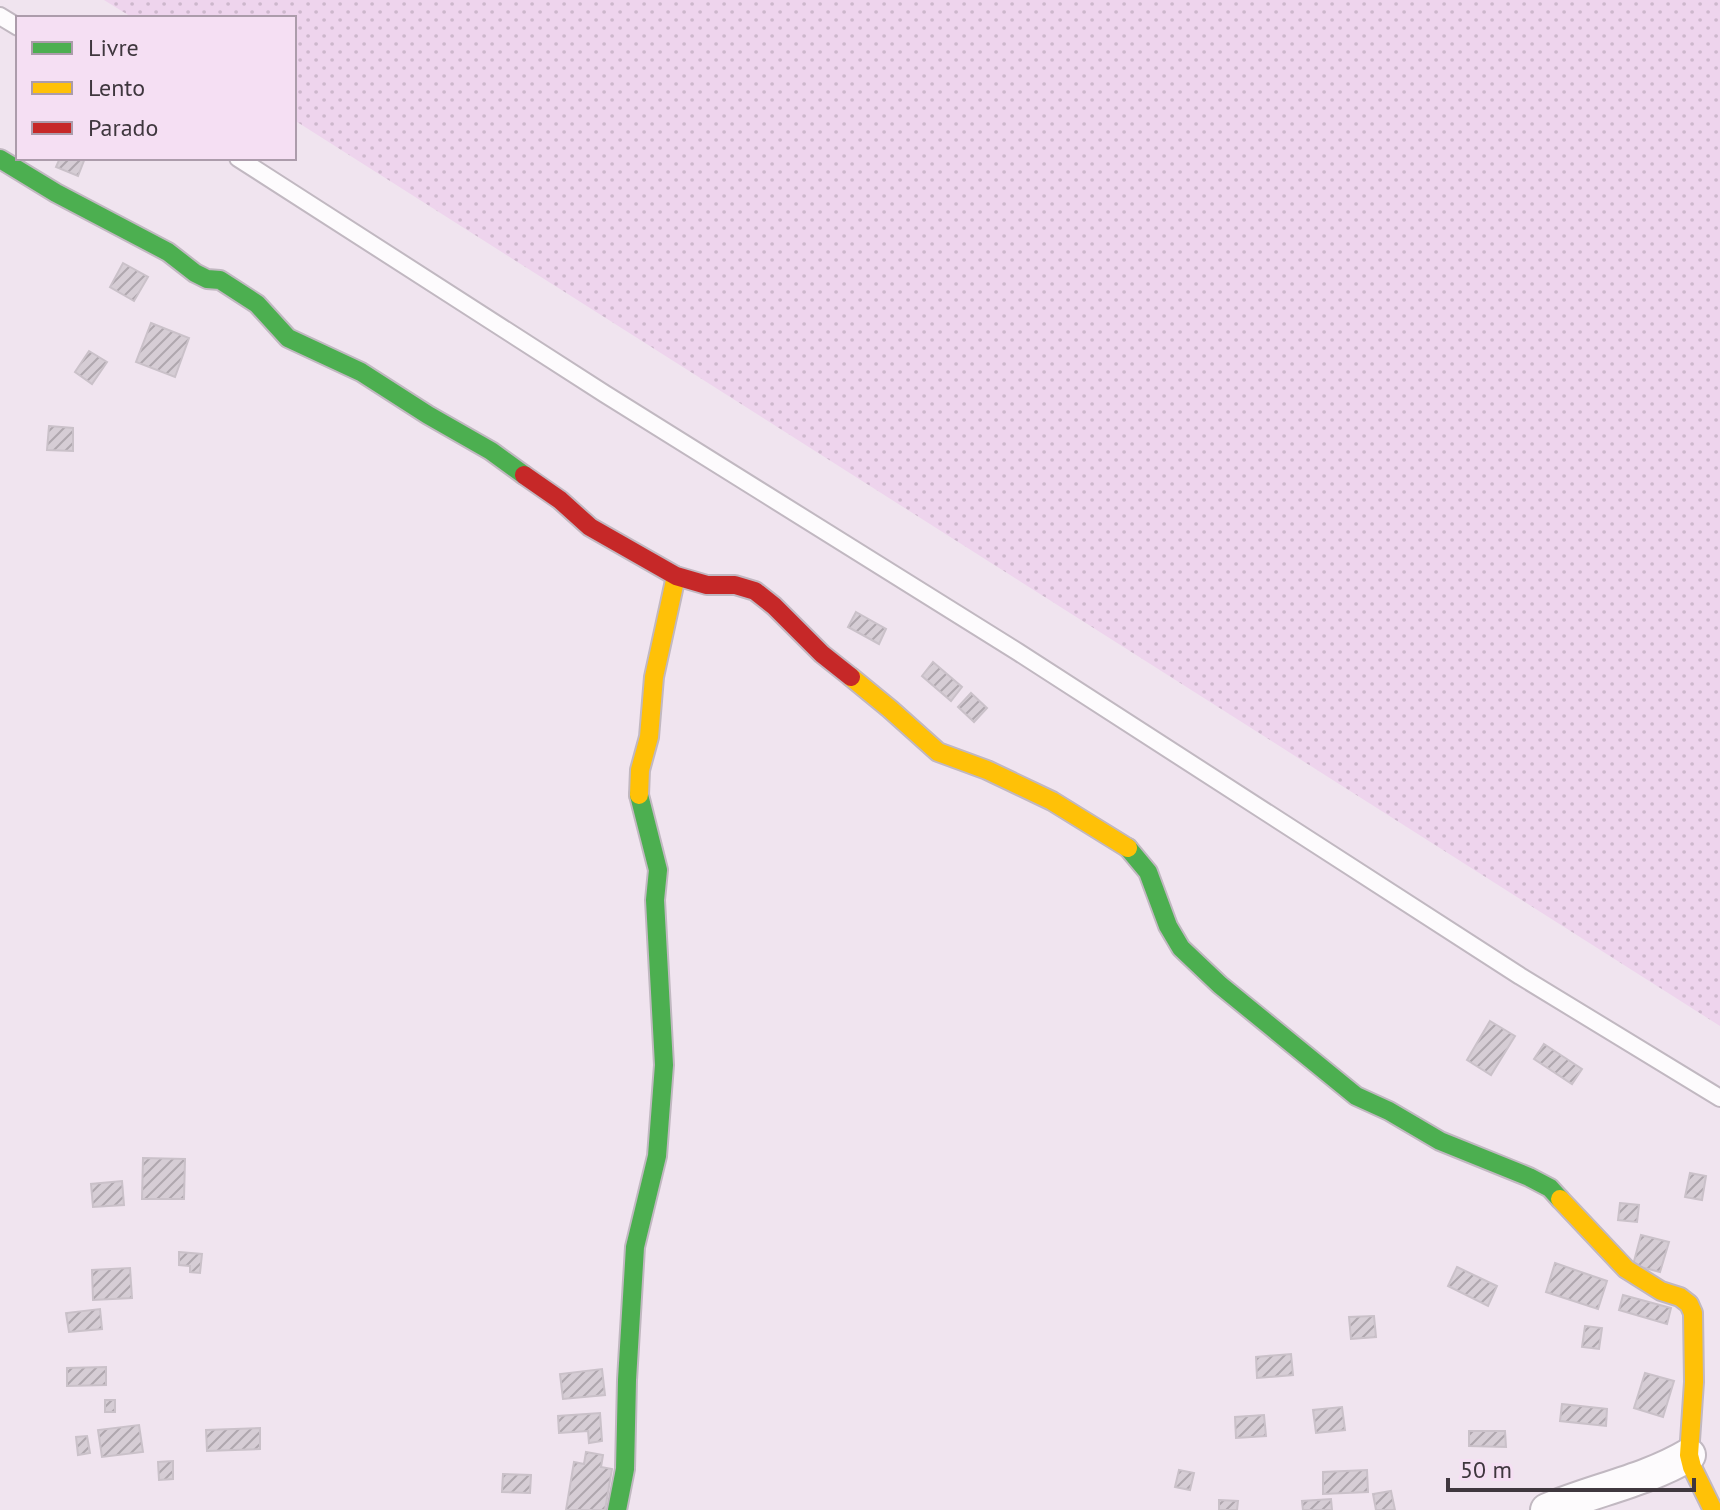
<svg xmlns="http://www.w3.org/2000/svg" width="1720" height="1510" viewBox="0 0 1720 1510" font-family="'PT Sans',sans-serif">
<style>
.grass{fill:url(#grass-dots)}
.building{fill:url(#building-hatch);stroke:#cac1c9;stroke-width:2}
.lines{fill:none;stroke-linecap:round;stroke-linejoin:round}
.lane-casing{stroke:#c1b8c1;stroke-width:20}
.street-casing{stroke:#c1b8c1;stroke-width:36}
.fast-casing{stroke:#c1b8c1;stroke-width:22}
.slow-casing{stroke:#c1b8c1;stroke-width:22}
.jam-casing{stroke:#c1b8c1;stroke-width:22}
.lane{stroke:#fdfbfd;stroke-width:16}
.street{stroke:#fdfbfd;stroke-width:32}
.fast{stroke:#4caf50;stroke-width:18}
.slow{stroke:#ffc107;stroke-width:18}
.jam{stroke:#c62828;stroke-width:18}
</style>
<defs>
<pattern id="grass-dots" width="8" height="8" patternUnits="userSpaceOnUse" patternTransform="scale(2)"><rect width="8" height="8" fill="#eed4ed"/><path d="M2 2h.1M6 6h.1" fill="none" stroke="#cdb7cc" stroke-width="1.8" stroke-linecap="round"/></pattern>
<pattern id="building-hatch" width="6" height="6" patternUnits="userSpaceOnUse" patternTransform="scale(2)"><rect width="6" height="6" fill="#d6cdd5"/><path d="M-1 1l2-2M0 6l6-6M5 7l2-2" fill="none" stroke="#afa7ae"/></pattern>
</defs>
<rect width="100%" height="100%" fill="#f0e4ef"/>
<path class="grass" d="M104 0H1720V1026L294 120V18H133Z"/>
<g class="building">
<path d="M60 158H85L78 176 56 167Z"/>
<path d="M123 263 148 277 134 301 110 287Z"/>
<path d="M151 323 189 338 175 377 136 362Z"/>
<path d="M89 351 107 362 92 384 75 372Z"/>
<path d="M49 426 73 428V451L47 450Z"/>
<path d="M856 612 886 629 879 644 848 627Z"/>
<path d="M933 662 962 687 951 701 922 676Z"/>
<path d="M971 693 987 708 974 722 958 707Z"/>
<path d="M1490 1021 1515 1036 1491 1075 1467 1060Z"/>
<path d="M1544 1044 1582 1069 1572 1084 1534 1059Z"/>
<path d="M143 1158 185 1159 184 1199H142Z"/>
<path d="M1690 1173 1706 1176 1702 1200 1685 1197Z"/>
<path d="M122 1181 124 1205 93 1207 91 1184Z"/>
<path d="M1620 1203 1639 1205 1637 1222 1618 1220Z"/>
<path d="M1641 1235 1669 1242 1660 1272 1633 1265Z"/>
<path d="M179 1252 202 1254 200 1273 190 1272V1266L179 1265Z"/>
<path d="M1555 1263 1607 1281 1598 1309 1546 1292Z"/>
<path d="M1457 1267 1497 1286 1488 1306 1448 1286Z"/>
<path d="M130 1268 132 1298 93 1300 92 1270Z"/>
<path d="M1623 1295 1671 1308 1667 1324 1619 1310Z"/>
<path d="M100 1309 102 1329 69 1332 66 1313Z"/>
<path d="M1374 1316 1376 1337 1351 1339 1349 1317Z"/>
<path d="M1585 1326 1602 1328 1599 1349 1582 1347Z"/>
<path d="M1291 1354 1293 1375 1257 1378 1256 1357Z"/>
<path d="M106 1367V1385L67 1386V1368Z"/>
<path d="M602 1369 605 1395 563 1399 560 1374Z"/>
<path d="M1645 1373 1674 1381 1663 1417 1634 1408Z"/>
<rect x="105" y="1400" width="10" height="12"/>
<path d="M1562 1404 1607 1409 1606 1426 1560 1421Z"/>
<path d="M1342 1407 1345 1430 1316 1433 1313 1410Z"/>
<path d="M600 1413 602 1441 589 1443 588 1431 559 1433 558 1416Z"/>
<path d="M1264 1415 1266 1436 1236 1438 1235 1417Z"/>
<path d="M139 1425 143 1452 102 1457 98 1430Z"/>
<path d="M260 1428V1449L207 1451 206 1430Z"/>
<path d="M1469 1431H1505L1506 1447 1469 1446Z"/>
<path d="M87 1436 90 1453 78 1455 76 1437Z"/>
<path d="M586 1452 603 1455 601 1467 612 1469 605 1510H566L574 1462 584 1464Z"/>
<path d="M173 1461V1479L159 1480 158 1462Z"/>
<path d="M1179 1470 1194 1473 1190 1490 1175 1487Z"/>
<path d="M1367 1470 1368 1492 1323 1494V1472Z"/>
<path d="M503 1474 531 1475 530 1493 502 1492Z"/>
<path d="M1391 1491 1395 1510H1376L1373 1494Z"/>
<path d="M1331 1499 1332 1510H1303L1302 1501Z"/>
<path d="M1219 1500 1238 1501 1237 1510H1219Z"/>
</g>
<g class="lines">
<defs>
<g id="lane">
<path d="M0 16 18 27"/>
<path d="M238 158 605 394 1018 652 1520 976 1720 1098"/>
</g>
<path id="street" d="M1547 1510C1594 1490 1645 1481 1689 1455"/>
<g id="fast">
<path d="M0 159 56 193 168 252 195 273 207 279 220 280 257 304 288 338 361 372 428 415 491 451 524 475"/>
<path d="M1128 848 1148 872 1168 926 1181 948 1220 985 1356 1096 1389 1111 1440 1141 1529 1177 1550 1188 1560 1199"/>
<path d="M617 1510 625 1469 627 1380 635 1247 657 1156 664 1065 655 900 658 870 639 795"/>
</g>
<g id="slow">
<path d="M851 677 890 709 938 752 987 770 1052 801 1128 848"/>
<path d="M639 795 640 770 649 737 654 677 676 576"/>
<path d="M1560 1199 1626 1269 1661 1291 1680 1297 1689 1304 1693 1313 1694 1382 1689 1455 1692 1467 1713 1510"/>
</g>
<path id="jam" d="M524 475 560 500 590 527 676 576 707 585H735L755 591 774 606 822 654 851 677"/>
</defs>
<use href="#lane" class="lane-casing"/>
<use href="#street" class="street-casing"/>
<use href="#fast" class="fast-casing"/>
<use href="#slow" class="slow-casing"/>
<use href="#jam" class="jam-casing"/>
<use href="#lane" class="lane"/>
<use href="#street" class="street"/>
<use href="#fast" class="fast"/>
<use href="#slow" class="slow"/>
<use href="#jam" class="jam"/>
</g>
<rect x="16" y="16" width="280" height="144" fill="#f5dff3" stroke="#ac9cab" stroke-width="2"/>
<rect x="32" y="42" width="40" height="12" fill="#4caf50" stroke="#ac9cab" stroke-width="2"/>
<text x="88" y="56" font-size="24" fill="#3f373e">Livre</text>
<rect x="32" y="82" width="40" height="12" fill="#ffc107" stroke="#ac9cab" stroke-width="2"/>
<text x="88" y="96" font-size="24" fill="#3f373e">Lento</text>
<rect x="32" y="122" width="40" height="12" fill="#c62828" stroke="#ac9cab" stroke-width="2"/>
<text x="88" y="136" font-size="24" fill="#3f373e">Parado</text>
<path d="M1448 1478v12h246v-12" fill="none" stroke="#3f373e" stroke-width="4"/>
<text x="1460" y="1478" font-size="24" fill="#3f373e" stroke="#f5dff3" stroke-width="6" paint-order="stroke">50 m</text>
</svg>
